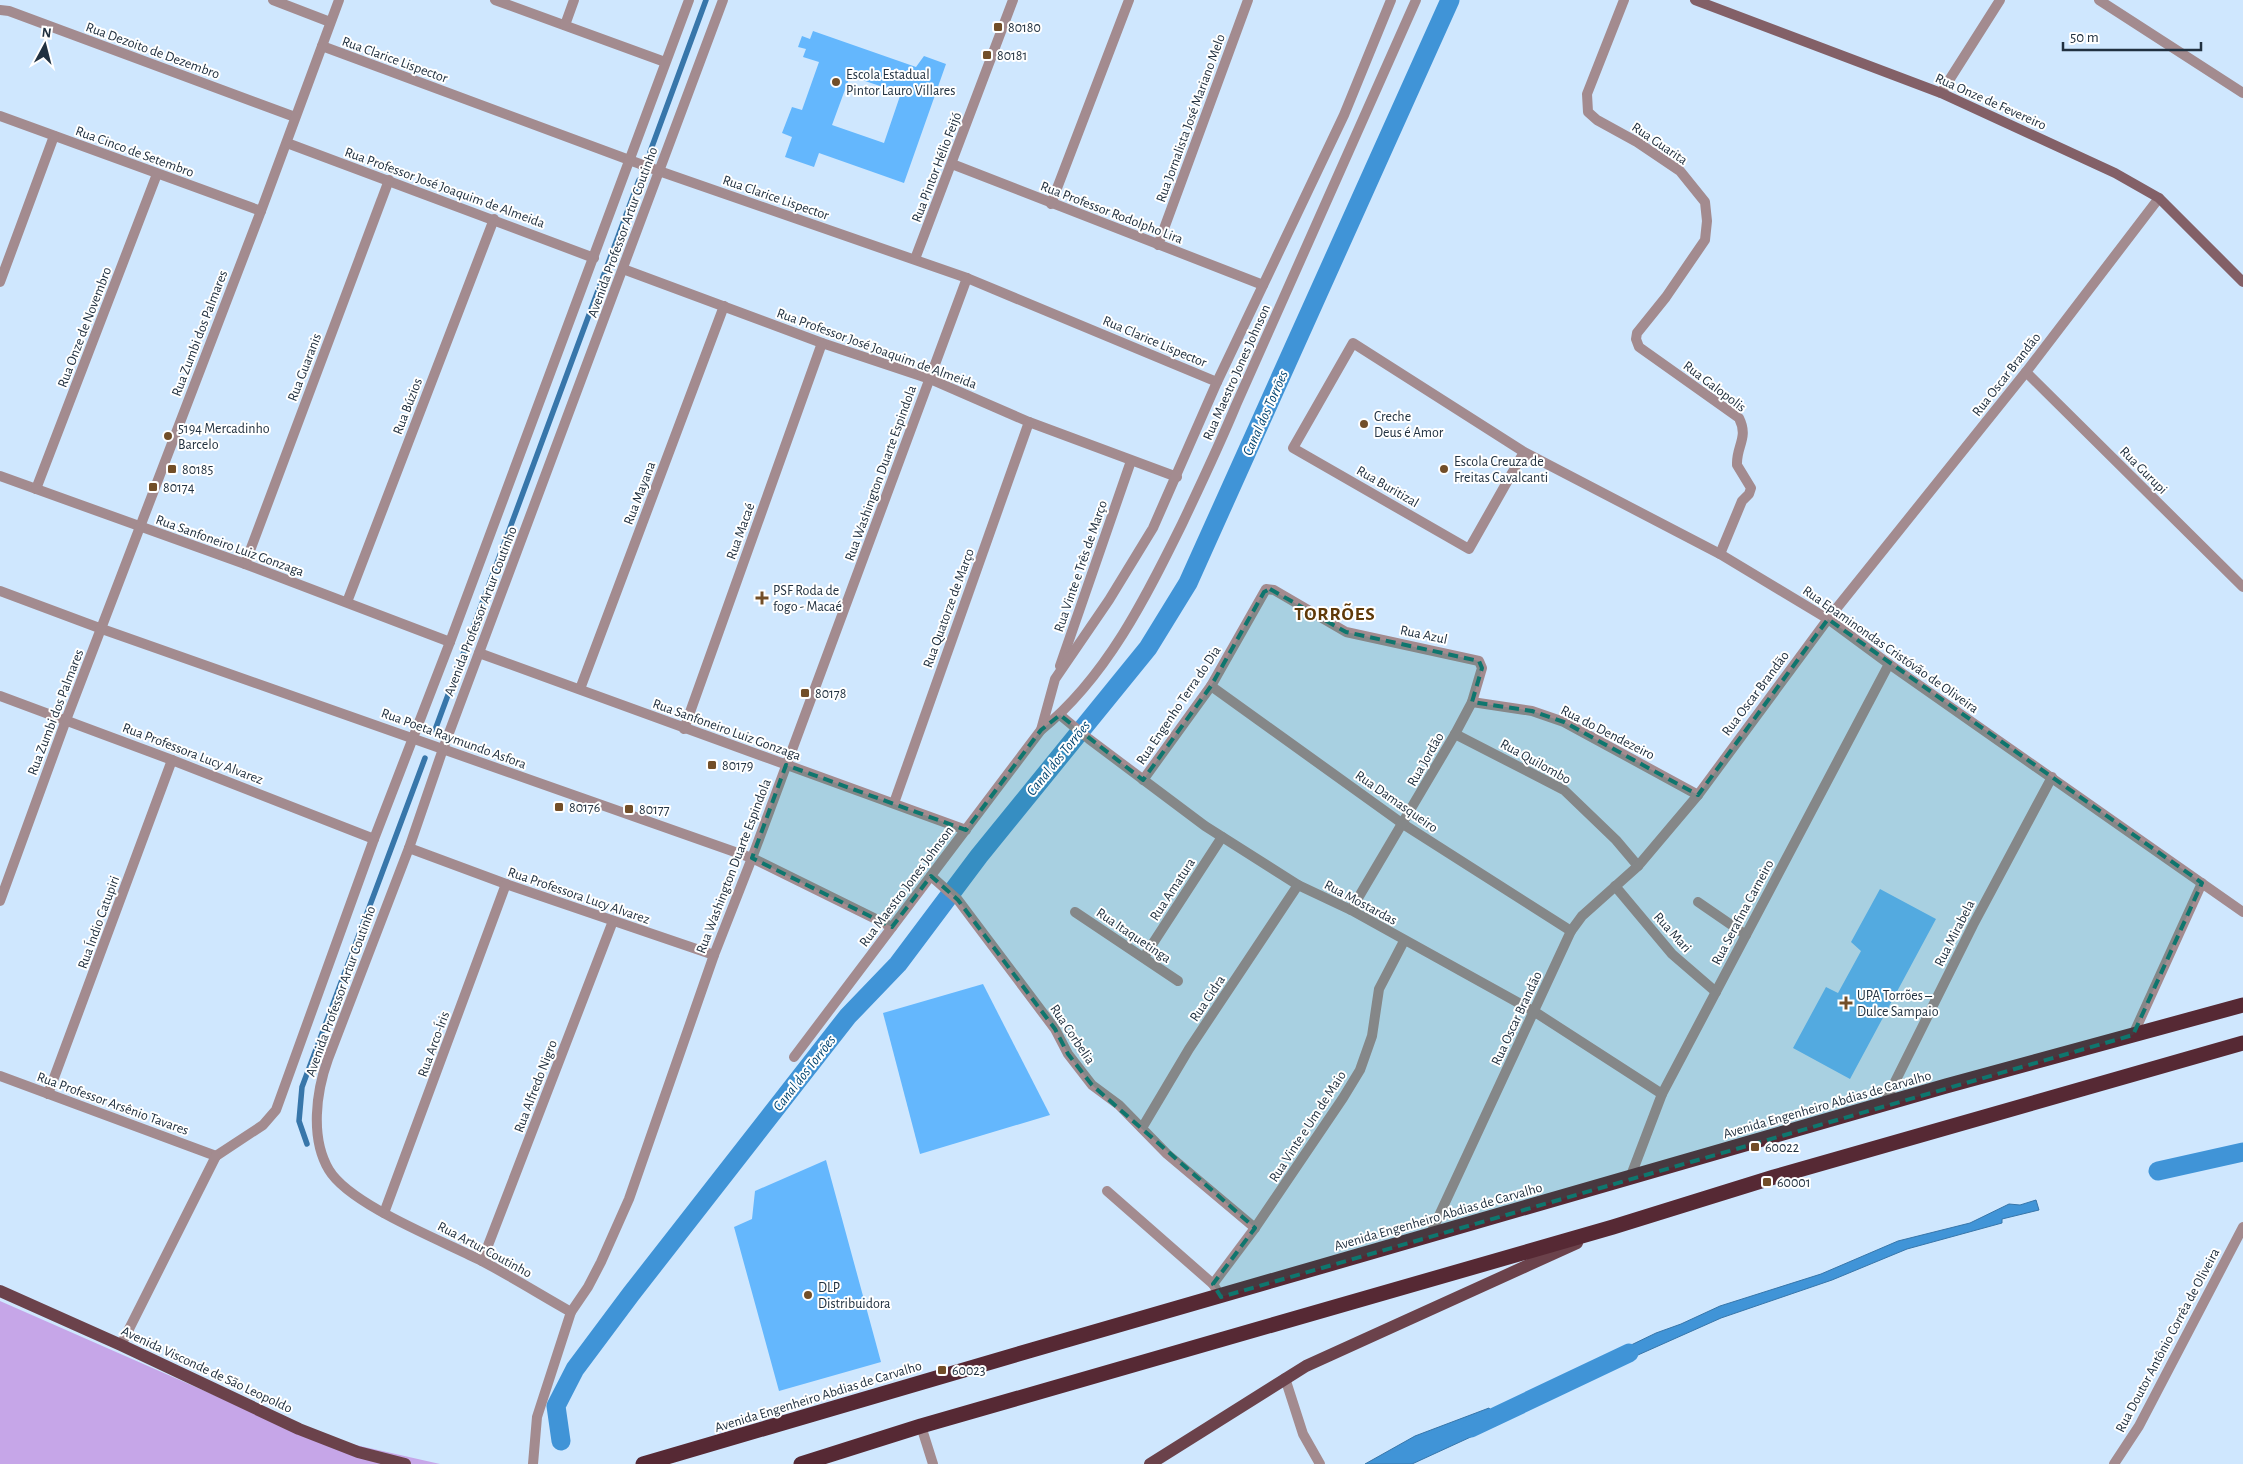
<svg xmlns="http://www.w3.org/2000/svg" width="2243" height="1464" viewBox="0 0 2243 1464" font-family="'Alegreya Sans',sans-serif">
<style>
.green{fill:#c6a6e8}
.water{fill:#4094d7;stroke:#3776aa}
.lines{fill:none;stroke-linecap:round;stroke-linejoin:round}
.stream{stroke:#3776aa;stroke-width:5.5}
.canal{stroke:#4094d7;stroke-width:19}
.building{fill:#64b7fd;fill-rule:evenodd}
.street{stroke:#a38b8f;stroke-width:10}
.secondary{stroke:#836067;stroke-width:10}
.primary{stroke:#6b424b;stroke-width:12}
.highway{stroke:#562934;stroke-width:15}
.marked{fill:#0f766e;fill-opacity:0.2;stroke:#0f766e;stroke-width:4;stroke-dasharray:10 6;stroke-linejoin:round}
.poi-dot{fill:#724e28;stroke:#fff;stroke-width:2}
.labels{text-anchor:middle;stroke-width:4;stroke-linejoin:round;paint-order:stroke}
.poi-label{font-size:14px;fill:#213140;stroke:#fff;text-anchor:start}
.street-label{font-size:14px;fill:#213140;stroke:#fff}
.water-label{font-size:15px;font-style:italic;fill:#044672;stroke:#fff}
.district-label{font-size:19px;font-weight:bold;letter-spacing:1px;fill:#5f3908;stroke:#fff}
</style>
<rect width="100%" height="100%" fill="#cfe7fe"/>
<path class="green" d="M0 1301 298 1432 440 1464H0Z"/>
<g class="water">
<path d="M2228 1148 2231 1162C2210 1165 2192 1165 2172 1171L2170 1161Z"/>
<path d="M2036 1200 2039 1210 2002 1219V1223L1907 1249 1832 1280 1721 1318 1611 1367 1600 1360 1656 1333 1681 1324 1720 1306 1821 1274 1898 1241 1970 1223 2009 1204 2020 1205Z"/>
<path d="M1489 1408 1499 1424 1412 1464H1365L1415 1436Z"/>
</g>
<g class="lines">
<g class="stream">
<path d="M650 152 706 0"/>
<path d="M435 730 639 180"/>
<path d="M307 1144 299 1121 302 1087 425 758"/>
<path d="M560 1391 561 1393"/>
</g>
<g class="canal">
<path d="M2158 1171 2243 1152"/>
<path d="M1471 1428 1629 1353"/>
<path d="M561 1441 556 1406 575 1369 631 1294 848 1016 898 964 979 856 1148 648 1188 583 1450 0"/>
</g>
</g>
<g class="building">
<path d="M813 31 916 67 924 56 946 64 904 183 819 153 814 167 785 157 792 137 782 133 792 107 802 110 819 62 803 57 806 49 798 47 802 36 810 39ZM850 76 901 93 884 143 832 125Z"/>
<path d="M1880 889 1936 919 1850 1079 1793 1048 1826 987 1838 993 1861 951 1851 942Z"/>
<path d="M983 984 1050 1115 920 1154 883 1013Z"/>
<path d="M826 1160 881 1362 779 1391 734 1227 752 1219 755 1191Z"/>
</g>
<g class="lines">
<g class="street">
<path d="M273 0 330 22"/>
<path d="M495 0 665 62"/>
<path d="M1624 0 1587 94 1588 112 1597 120 1637 142 1680 171 1705 202 1707 221 1705 240 1666 297 1637 333 1636 339 1639 347 1739 418C1749 438 1736 446 1737 465L1751 488 1749 494 1742 501 1720 554"/>
<path d="M2099 0 2243 93"/>
<path d="M0 10 9 11 295 117"/>
<path d="M565 25 574 0"/>
<path d="M322 46 659 171 967 278 1217 382"/>
<path d="M1941 93 2000 0"/>
<path d="M0 116 261 211"/>
<path d="M287 143 594 258"/>
<path d="M952 164 1263 285"/>
<path d="M1051 204 1129 0"/>
<path d="M1158 245 1248 0"/>
<path d="M915 259 1013 0"/>
<path d="M623 269 822 343 930 379 1029 422 1177 477"/>
<path d="M0 282 54 136"/>
<path d="M2026 372 2243 587"/>
<path d="M1524 452 1469 549 1293 448 1353 343 1524 452 1720 554 1828 619 1889 664 2243 912"/>
<path d="M0 476 245 564 450 642"/>
<path d="M36 489 157 174"/>
<path d="M245 564 389 180"/>
<path d="M0 591 102 629 752 858 892 927"/>
<path d="M347 602 494 219"/>
<path d="M479 653 966 830"/>
<path d="M1060 666 1131 461"/>
<path d="M1211 686 1403 824 1571 931"/>
<path d="M580 689 724 306"/>
<path d="M0 696 172 760 374 839"/>
<path d="M1472 702 1532 711 1564 722 1698 795"/>
<path d="M1060 715 1089 739 1205 826 1298 885 1351 910 1535 1012 1662 1094"/>
<path d="M684 729 822 343"/>
<path d="M1041 730 1055 679 1109 600 1153 528 1217 382 1344 115 1391 0"/>
<path d="M1455 734 1564 790 1616 840 1638 866"/>
<path d="M1143 780 1211 686 1266 589 1274 590 1346 632 1479 661 1482 668 1472 702 1455 734 1351 910"/>
<path d="M894 803 1029 422"/>
<path d="M409 848 506 884 714 955"/>
<path d="M931 876 958 900 1055 1029 1068 1054 1092 1085 1119 1105 1167 1154 1255 1228"/>
<path d="M1615 886 1672 954 1716 992"/>
<path d="M0 901 66 720 261 211 339 0"/>
<path d="M1698 902 1746 935"/>
<path d="M1075 912 1178 981"/>
<path d="M1144 957 1222 837"/>
<path d="M2133 1035 2202 883"/>
<path d="M794 1057 1041 730C1106 678 1146 597 1182 524 1201 484 1219 446 1236 405L1416 0"/>
<path d="M0 1076 216 1156"/>
<path d="M48 1094 172 760"/>
<path d="M1884 1104 1973 925 2052 777"/>
<path d="M1142 1128 1189 1049 1298 885"/>
<path d="M216 1156 263 1125 276 1110 374 839 450 642 689 0"/>
<path d="M1630 1178 1662 1094 1889 664"/>
<path d="M1107 1191 1213 1284"/>
<path d="M384 1213 506 884"/>
<path d="M1430 1235 1571 931 1582 916 1638 866 1698 795 1828 619 2026 372 2159 198"/>
<path d="M482 1261 613 921"/>
<path d="M1221 1297 1213 1284 1255 1228 1343 1098 1360 1070 1372 1036 1379 989 1404 941"/>
<path d="M571 1312C541 1295 512 1277 482 1261 443 1241 350 1205 329 1170 310 1138 316 1092 328 1059L409 848 443 749 723 0"/>
<path d="M121 1345 216 1156"/>
<path d="M1285 1378 1303 1434 1320 1464"/>
<path d="M921 1426 933 1464"/>
<path d="M533 1464 537 1417 571 1312 588 1287 601 1262 629 1199 714 955 752 858 967 278"/>
<path d="M2114 1464 2139 1426 2243 1227"/>
</g>
<path class="secondary" d="M1695 0 1941 93 2115 173 2159 198 2243 282"/>
<g class="primary">
<path d="M0 1291 121 1345 299 1429 358 1452 405 1464"/>
<path d="M1150 1464 1306 1366 1577 1243"/>
</g>
<g class="highway">
<path d="M643 1464 1032 1350 1946 1086 2243 1005"/>
<path d="M801 1464 921 1426 1613 1227 1774 1177 2243 1043"/>
</g>
</g>
<path class="marked" d="M1270 589 1346 632 1479 661 1482 668 1472 702 1532 711 1564 722 1698 795 1828 619 2202 883 2133 1035 1221 1297 1213 1284 1255 1228 1092 1085 1068 1054 1055 1029 958 900 931 876 892 927 752 858 786 765 966 830 1041 730 1060 715 1143 780 1211 686 1264 592Z"/>
<g class="poi-dot">
<rect x="993" y="22" width="10" height="10" rx="2.5"/>
<rect x="982" y="50" width="10" height="10" rx="2.5"/>
<circle cx="836" cy="82" r="5"/>
<circle cx="1364" cy="424" r="5"/>
<circle cx="168" cy="436" r="5"/>
<rect x="167" y="464" width="10" height="10" rx="2.5"/>
<circle cx="1444" cy="469" r="5"/>
<rect x="148" y="482" width="10" height="10" rx="2.5"/>
<path d="M759.5 590.5h5v5h5v5h-5v5h-5v-5h-5v-5h5z"/>
<rect x="800" y="688" width="10" height="10" rx="2.5"/>
<rect x="707" y="760" width="10" height="10" rx="2.5"/>
<rect x="554" y="802" width="10" height="10" rx="2.5"/>
<rect x="624" y="804" width="10" height="10" rx="2.5"/>
<path d="M1843.5 995.5h5v5h5v5h-5v5h-5v-5h-5v-5h5z"/>
<rect x="1750" y="1142" width="10" height="10" rx="2.5"/>
<rect x="1762" y="1177" width="10" height="10" rx="2.5"/>
<circle cx="808" cy="1295" r="5"/>
<rect x="937" y="1365" width="10" height="10" rx="2.5"/>
</g>
<g class="labels">
<g class="poi-label">
<text x="1008" y="32">80180</text>
<text x="997" y="60">80181</text>
<text x="846" y="79">Escola Estadual<tspan x="846" dy="16">Pintor Lauro Villares</tspan></text>
<text x="1374" y="421">Creche<tspan x="1374" dy="16">Deus é Amor</tspan></text>
<text x="178" y="433">5194 Mercadinho<tspan x="178" dy="16">Barcelo</tspan></text>
<text x="1454" y="466">Escola Creuza de<tspan x="1454" dy="16">Freitas Cavalcanti</tspan></text>
<text x="182" y="474">80185</text>
<text x="163" y="492">80174</text>
<text x="773" y="595">PSF Roda de<tspan x="773" dy="16">fogo - Macaé</tspan></text>
<text x="815" y="698">80178</text>
<text x="722" y="770">80179</text>
<text x="569" y="812">80176</text>
<text x="639" y="814">80177</text>
<text x="1857" y="1000">UPA Torrões –<tspan x="1857" dy="16">Dulce Sampaio</tspan></text>
<text x="1765" y="1152">60022</text>
<text x="1777" y="1187">60001</text>
<text x="818" y="1292">DLP<tspan x="818" dy="16">Distribuidora</tspan></text>
<text x="952" y="1375">60023</text>
</g>
<g class="street-label">
<text transform="translate(153 50) rotate(20)" y="5">Rua Dezoito de Dezembro</text>
<text transform="translate(395 59) rotate(20)" y="5">Rua Clarice Lispector</text>
<text transform="translate(1991 101) rotate(24)" y="5">Rua Onze de Fevereiro</text>
<text transform="translate(1190 118) rotate(-70)" y="5">Rua Jornalista José Mariano Melo</text>
<text transform="translate(1660 143) rotate(34)" y="5">Rua Guarita</text>
<text transform="translate(135 151) rotate(20)" y="5">Rua Cinco de Setembro</text>
<text transform="translate(936 167) rotate(-69)" y="5">Rua Pintor Hélio Feijó</text>
<text transform="translate(445 187) rotate(20)" y="5">Rua Professor José Joaquim de Almeida</text>
<text transform="translate(776 197) rotate(19)" y="5">Rua Clarice Lispector</text>
<text transform="translate(1112 212) rotate(21)" y="5">Rua Professor Rodolpho Lira</text>
<text transform="translate(622 232) rotate(-70)" y="5">Avenida Professor Artur Coutinho</text>
<text transform="translate(84 327) rotate(-69)" y="5">Rua Onze de Novembro</text>
<text transform="translate(199 333) rotate(-69)" y="5">Rua Zumbi dos Palmares</text>
<text transform="translate(1155 341) rotate(23)" y="5">Rua Clarice Lispector</text>
<text transform="translate(877 348) rotate(20)" y="5">Rua Professor José Joaquim de Almeida</text>
<text transform="translate(304 367) rotate(-69)" y="5">Rua Guaranis</text>
<text transform="translate(1236 372) rotate(-66)" y="5">Rua Maestro Jones Johnson</text>
<text transform="translate(2006 374) rotate(-52)" y="5">Rua Oscar Brandão</text>
<text transform="translate(1715 386) rotate(37)" y="5">Rua Galopolis</text>
<text transform="translate(407 406) rotate(-69)" y="5">Rua Búzios</text>
<text transform="translate(2144 470) rotate(45)" y="5">Rua Gurupi</text>
<text transform="translate(880 473) rotate(-70)" y="5">Rua Washington Duarte Espindola</text>
<text transform="translate(1388 486) rotate(30)" y="5">Rua Buritizal</text>
<text transform="translate(639 493) rotate(-69)" y="5">Rua Mayana</text>
<text transform="translate(740 531) rotate(-70)" y="5">Rua Macaé</text>
<text transform="translate(230 545) rotate(20)" y="5">Rua Sanfoneiro Luiz Gonzaga</text>
<text transform="translate(1080 566) rotate(-71)" y="5">Rua Vinte e Três de Março</text>
<text transform="translate(948 608) rotate(-70)" y="5">Rua Quatorze de Março</text>
<text transform="translate(480 611) rotate(-69)" y="5">Avenida Professor Artur Coutinho</text>
<text transform="translate(1424 634) rotate(12)" y="5">Rua Azul</text>
<text transform="translate(1891 649) rotate(35)" y="5">Rua Epaminondas Cristóvão de Oliveira</text>
<text transform="translate(1755 693) rotate(-53)" y="5">Rua Oscar Brandão</text>
<text transform="translate(1178 705) rotate(-56)" y="5">Rua Engenho Terra do Dia</text>
<text transform="translate(55 712) rotate(-69)" y="5">Rua Zumbi dos Palmares</text>
<text transform="translate(727 729) rotate(20)" y="5">Rua Sanfoneiro Luiz Gonzaga</text>
<text transform="translate(1608 732) rotate(27)" y="5">Rua do Dendezeiro</text>
<text transform="translate(454 738) rotate(20)" y="5">Rua Poeta Raymundo Asfora</text>
<text transform="translate(193 753) rotate(21)" y="5">Rua Professora Lucy Alvarez</text>
<text transform="translate(1425 759) rotate(-60)" y="5">Rua Jordão</text>
<text transform="translate(1536 761) rotate(29)" y="5">Rua Quilombo</text>
<text transform="translate(1397 801) rotate(35)" y="5">Rua Damasqueiro</text>
<text transform="translate(733 866) rotate(-69)" y="5">Rua Washington Duarte Espindola</text>
<text transform="translate(906 886) rotate(-53)" y="5">Rua Maestro Jones Johnson</text>
<text transform="translate(1172 889) rotate(-57)" y="5">Rua Amatura</text>
<text transform="translate(579 895) rotate(19)" y="5">Rua Professora Lucy Alvarez</text>
<text transform="translate(1361 902) rotate(28)" y="5">Rua Mostardas</text>
<text transform="translate(1742 912) rotate(-62)" y="5">Rua Serafina Carneiro</text>
<text transform="translate(98 922) rotate(-70)" y="5">Rua Índio Catupiri</text>
<text transform="translate(1673 932) rotate(48)" y="5">Rua Mari</text>
<text transform="translate(1954 933) rotate(-63)" y="5">Rua Mirabela</text>
<text transform="translate(1134 935) rotate(34)" y="5">Rua Itaquetinga</text>
<text transform="translate(340 991) rotate(-70)" y="5">Avenida Professor Artur Coutinho</text>
<text transform="translate(1207 998) rotate(-56)" y="5">Rua Cidra</text>
<text transform="translate(1516 1018) rotate(-65)" y="5">Rua Oscar Brandão</text>
<text transform="translate(1073 1034) rotate(56)" y="5">Rua Corbelia</text>
<text transform="translate(433 1044) rotate(-70)" y="5">Rua Arco-Íris</text>
<text transform="translate(535 1086) rotate(-69)" y="5">Rua Alfredo Nigro</text>
<text transform="translate(113 1103) rotate(20)" y="5">Rua Professor Arsênio Tavares</text>
<text transform="translate(1827 1104) rotate(-16)" y="5">Avenida Engenheiro Abdias de Carvalho</text>
<text transform="translate(1307 1126) rotate(-57)" y="5">Rua Vinte e Um de Maio</text>
<text transform="translate(1438 1216) rotate(-16)" y="5">Avenida Engenheiro Abdias de Carvalho</text>
<text transform="translate(485 1249) rotate(28)" y="5">Rua Artur Coutinho</text>
<text transform="translate(2167 1340) rotate(-62)" y="5">Rua Doutor Antônio Corrêa de Oliveira</text>
<text transform="translate(207 1369) rotate(25)" y="5">Avenida Visconde de São Leopoldo</text>
<text transform="translate(818 1396) rotate(-17)" y="5">Avenida Engenheiro Abdias de Carvalho</text>
</g>
<g class="water-label">
<text transform="translate(1265 413) rotate(-66)" y="5">Canal dos Torrões</text>
<text transform="translate(1058 758) rotate(-51)" y="5">Canal dos Torrões</text>
<text transform="translate(804 1073) rotate(-52)" y="5">Canal dos Torrões</text>
</g>
<g class="district-label">
<text x="1335" y="620">TORRÕES</text>
</g>
</g>
<g transform="translate(45 45) rotate(7)" stroke="#ffffff" stroke-width="4" paint-order="stroke">
<path d="M0-4L9 19L0 12L-9 19Z" fill="#213140"/>
<text y="-8" font-size="14" font-weight="bold" text-anchor="middle" fill="#213140">N</text>
</g>
<path d="M2063 42v8h138v-8" fill="none" stroke="#213140" stroke-width="2.5"/>
<text x="2070" y="42" font-size="15" fill="#213140" stroke="#ffffff" stroke-width="4" paint-order="stroke">50 m</text>
</svg>
